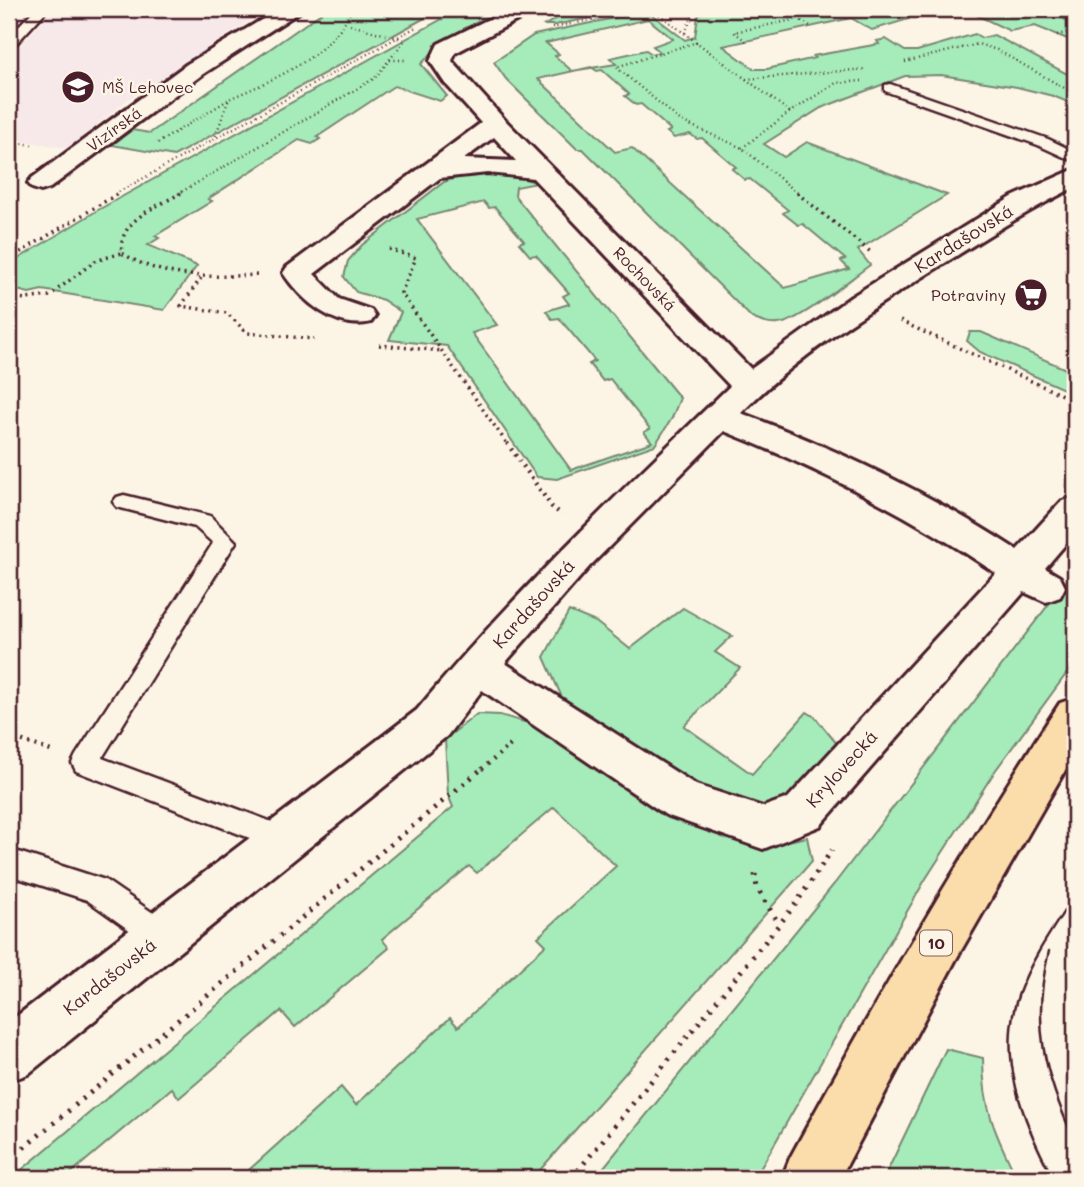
<svg xmlns="http://www.w3.org/2000/svg" width="1084" height="1187" viewBox="0 0 1084 1187" font-family="Mali,sans-serif">
<style>
.built{fill:#f7e8ea}
.green{fill:#a5ecba;stroke:#788672;stroke-width:2;fill-rule:evenodd}
.lines{fill:none;stroke-linecap:round;stroke-linejoin:round}
.lane-casing{stroke:#4a1f2b;stroke-width:5}
.street-casing{stroke:#4a1f2b;stroke-width:6}
.primary-casing{stroke:#4a1f2b;stroke-width:6}
.path-far3{stroke:#4a1f2b;stroke-width:2.5;stroke-dasharray:1 3.5;stroke-linecap:butt}
.path-far2{stroke:#4a1f2b;stroke-width:3.5;stroke-dasharray:2 4.5;stroke-linecap:butt}
.path-far1{stroke:#4a1f2b;stroke-width:4.5;stroke-dasharray:2 5;stroke-linecap:butt}
.path{stroke:#4a1f2b;stroke-width:5;stroke-dasharray:2.5 7;stroke-linecap:butt}
.lane{fill:#fcf5e5;fill-rule:evenodd}
.street{fill:#fcf5e5;fill-rule:evenodd}
.primary{fill:#faddab;fill-rule:evenodd}
.tram{stroke:#4a1f2b;stroke-width:2.5}
.labels{text-anchor:middle;stroke-width:5;stroke-linejoin:round;paint-order:stroke}
.far-poi-label{font-size:16px;fill:#4a1f2b;stroke:#fcf5e5;text-anchor:start}
.far-street-label{font-size:16px;fill:#4a1f2b;stroke:#fcf5e5}
.shield{fill:#fcf5e5;stroke:#7f5f63;stroke-width:2}
.shield-label{font-size:16px;font-weight:bold;fill:#4a1f2b}
.street-label{font-size:18px;fill:#4a1f2b;stroke:#fcf5e5}
</style>
<rect width="100%" height="100%" fill="#fcf5e5"/>
<filter id="ink" filterUnits="userSpaceOnUse"><feTurbulence type="fractalNoise" baseFrequency=".0143" numOctaves="2"/><feDisplacementMap in="SourceGraphic" scale="14" xChannelSelector="R" yChannelSelector="G"/><feConvolveMatrix kernelMatrix="1 2 1 2 8 2 1 2 1" color-interpolation-filters="sRGB"/></filter>
<g filter="url(#ink)">
<path class="built" d="M53 9H268L127 100 69 148 9 139V58Z"/>
<g class="green">
<path d="M320 9H441L174 156 112 145 132 130 150 133 324 11Z"/>
<path d="M460 9H510L440 45 421 64 447 96 440 101 394 86 317 137 320 139 312 144 299 140 208 199 212 201 155 236 159 238 148 245 197 266 164 310 42 290 29 293 9 288V267L13 262 98 210Z"/>
<path d="M562 9H634L555 25H545L568 12Z"/>
<path d="M705 9H956L908 17 909 19 872 30 851 18 723 46 754 69H767L815 58 813 56 879 44 877 41 886 39 905 51H917L975 34 982 38 994 35 1075 78V109L1068 102 1053 96 1017 87 941 75 905 76 821 108 764 144 784 157 807 142 947 195 858 250 870 265C850 279 800 322 778 324 768 325 761 322 752 318L583 149H577L506 79 494 62 534 35 647 11 685 40 695 37 698 16ZM648 19 673 39 653 46 660 52 652 54 646 50 610 58 616 64 572 71 555 56 559 54 546 43ZM591 67 597 71 602 70 629 94 625 96 636 105 641 104 671 130 667 132 674 138 690 134 697 139 702 138 736 167 732 169 745 180 750 179 788 210 783 213 798 225 803 224 845 259 841 261 849 269 785 288 632 148 615 152 538 79Z"/>
<path d="M964 9H1042L1075 24V42L1035 26 1010 31Z"/>
<path d="M494 173 521 177 537 183 516 187 515 196 680 398 672 418 655 445 557 479 537 477 447 346 389 340 401 312 383 300 356 292 344 277 348 261 362 245 444 182 464 175ZM484 202 489 208 495 207 524 241 519 243 530 256 536 255 569 293 563 296 569 304 546 311 552 319 559 318 595 361 589 364 603 381 610 379 650 429 644 432 652 442 571 470 472 333 497 325 417 219Z"/>
<path d="M970 332H981L1075 373V394L980 352 967 341Z"/>
<path d="M1075 570V662L995 771 925 880 755 1178H595L835 883Z"/>
<path d="M683 608 732 636 715 652 740 668 684 726 752 774 807 712 815 717 838 745 791 798 765 810 718 800 564 702 544 657 569 611 596 622 630 649Z"/>
<path d="M549 713 741 838 779 843 807 837 812 861 533 1178H240L341 1087 356 1105 450 1018 458 1027 546 945 538 937 616 866 554 807 477 873 469 866 382 939 389 948 295 1027 281 1011 179 1098 172 1088 65 1178H12L453 807 448 795 445 739 477 714 500 715 524 722Z"/>
<path d="M946 1049 983 1058C983 1108 995 1134 1017 1178H884Z"/>
</g>
<g class="lines">
<defs>
<g id="lane">
<path d="M35 9H48L14 46 9 47V36Z"/>
<path d="M890 84 1048 139 1075 152V162L1038 145 885 91V85Z"/>
<path d="M124 495 210 516 236 542 102 758 296 831 300 840 296 849 286 852 76 771 72 763 76 755 213 543 195 527 117 507 113 502 117 497Z"/>
<path d="M9 849 105 880 172 926 176 936 172 946 162 950 152 946 87 900 9 875Z"/>
</g>
<g id="street">
<path d="M280 9H304L203 74 50 188 41 191 32 188 28 183 32 178 187 64Z"/>
<path d="M509 9H534L531 13 455 53 452 61 504 119 751 369 851 297 1012 197 1075 169V187C1024 212 977 243 929 273 865 313 794 359 741 413 837 449 931 494 1017 550L1062 501 1075 497V533L1045 568 1060 577 1065 587 1060 597 1046 602 1024 592 820 826 763 849 666 815 482 690 447 736 28 1074 9 1081V1022L417 710C514 593 621 491 730 386L533 178 488 173 440 178 314 274 339 299 371 310 375 316 371 322C336 331 301 300 283 273L287 267 481 123 444 82 430 61 438 44ZM494 137 516 161 464 159ZM724 431C818 468 911 516 996 573L788 798 763 807 696 785 505 663 589 567Z"/>
</g>
<path id="primary" d="M1075 698V753L955 961 840 1178H782L790 1158C874 1003 963 851 1060 703Z"/>
</defs>
<use href="#lane" class="lane-casing"/>
<use href="#street" class="street-casing"/>
<use href="#primary" class="primary-casing"/>
<g class="path-far3">
<path d="M652 9 790 112"/>
<path d="M782 9 810 26"/>
<path d="M1048 9 1075 21"/>
<path d="M552 28 643 9"/>
<path d="M685 33 695 9"/>
<path d="M1057 35 1075 31"/>
<path d="M746 41 734 32 798 19"/>
<path d="M697 42 616 67 681 121 742 148 799 194"/>
<path d="M390 60H408"/>
<path d="M905 62 978 44 997 50 1075 94"/>
<path d="M746 79 866 69"/>
<path d="M214 140 229 99C272 80 329 58 350 12L348 9"/>
<path d="M9 141 32 145"/>
<path d="M158 143 228 100"/>
<path d="M742 148 790 112 836 83 862 81"/>
<path d="M115 194 418 26"/>
<path d="M178 194 375 78 405 40 347 24"/>
</g>
<g class="path-far2">
<path d="M181 193C157 207 117 220 122 253 164 280 210 277 258 275"/>
<path d="M797 193 872 253"/>
<path d="M389 249 416 258 401 293 508 445"/>
<path d="M9 259 119 193"/>
<path d="M201 278 181 306 227 313 247 333 314 339"/>
<path d="M9 297 26 299 49 296 95 261 122 253"/>
<path d="M900 321 1075 401"/>
<path d="M379 345 442 351"/>
</g>
<g class="path-far1">
<path d="M507 443 552 507 562 515"/>
<path d="M9 736 51 751"/>
<path d="M482 769 514 742"/>
</g>
<g class="path">
<path d="M755 874 757 888 779 924"/>
<path d="M9 1160 484 767"/>
<path d="M572 1178 795 905 832 850"/>
</g>
<use href="#lane" class="lane"/>
<use href="#street" class="street"/>
<use href="#primary" class="primary"/>
<g class="tram">
<path d="M1049 951C1031 1023 1044 1075 1075 1141"/>
<path d="M1053 1178C1023 1122 996 1056 1019 993 1032 957 1055 926 1075 894"/>
</g>
</g>
</g>
<defs>
<symbol id="school-disc" viewBox="-11 -11 22 22"><circle r="9.5" fill="#4a1f2b" stroke="#fcf5e5"/><path d="M0-5L7-2L0 1L-7-2ZM-4 1L0 2.5L4 1V4Q0 6-4 4Z" fill="#fff"/></symbol>
<symbol id="supermarket-disc" viewBox="-11 -11 22 22"><circle r="9.5" fill="#4a1f2b" stroke="#fcf5e5"/><path d="M-6-5.5h2.5l.6 2H6L4.5 2H-2.5L-4.4-4H-6ZM-1.5 3.2a1.3 1.3 0 1 0 .1 0ZM3 3.2a1.3 1.3 0 1 0 .1 0Z" fill="#fff"/></symbol>
</defs>
<g fill-rule="evenodd">
<use href="#school-disc" x="59" y="68" width="38" height="38"/>
<use href="#supermarket-disc" x="1012" y="276" width="38" height="38"/>
</g>
<g class="labels">
<g class="far-poi-label">
<text x="102" y="93">MŠ Lehovec</text>
<text x="1006" y="301" text-anchor="end">Potraviny</text>
</g>
<g class="far-street-label">
<text transform="translate(114 129) rotate(-36)" y="6">Vizírská</text>
<text transform="translate(645 279) rotate(46)" y="6">Rochovská</text>
</g>
<rect class="shield" x="920" y="930.5" width="32" height="25" rx="5"/>
<g class="shield-label">
<text x="936" y="949">10</text>
</g>
<g class="street-label">
<text transform="translate(964 239) rotate(-32)" y="6">Kardašovská</text>
<text transform="translate(534 604) rotate(-48)" y="6">Kardašovská</text>
<text transform="translate(842 769) rotate(-48)" y="6">Krylovecká</text>
<text transform="translate(110 977) rotate(-38)" y="6">Kardašovská</text>
</g>
</g>
<rect width="1084" height="1187" fill="none" stroke="#fcf5e5" stroke-width="35"/>
<rect x="18" y="18" width="1049" height="1152" fill="none" stroke="#4a1f2b" stroke-width="2.5" filter="url(#ink)"/>
</svg>
